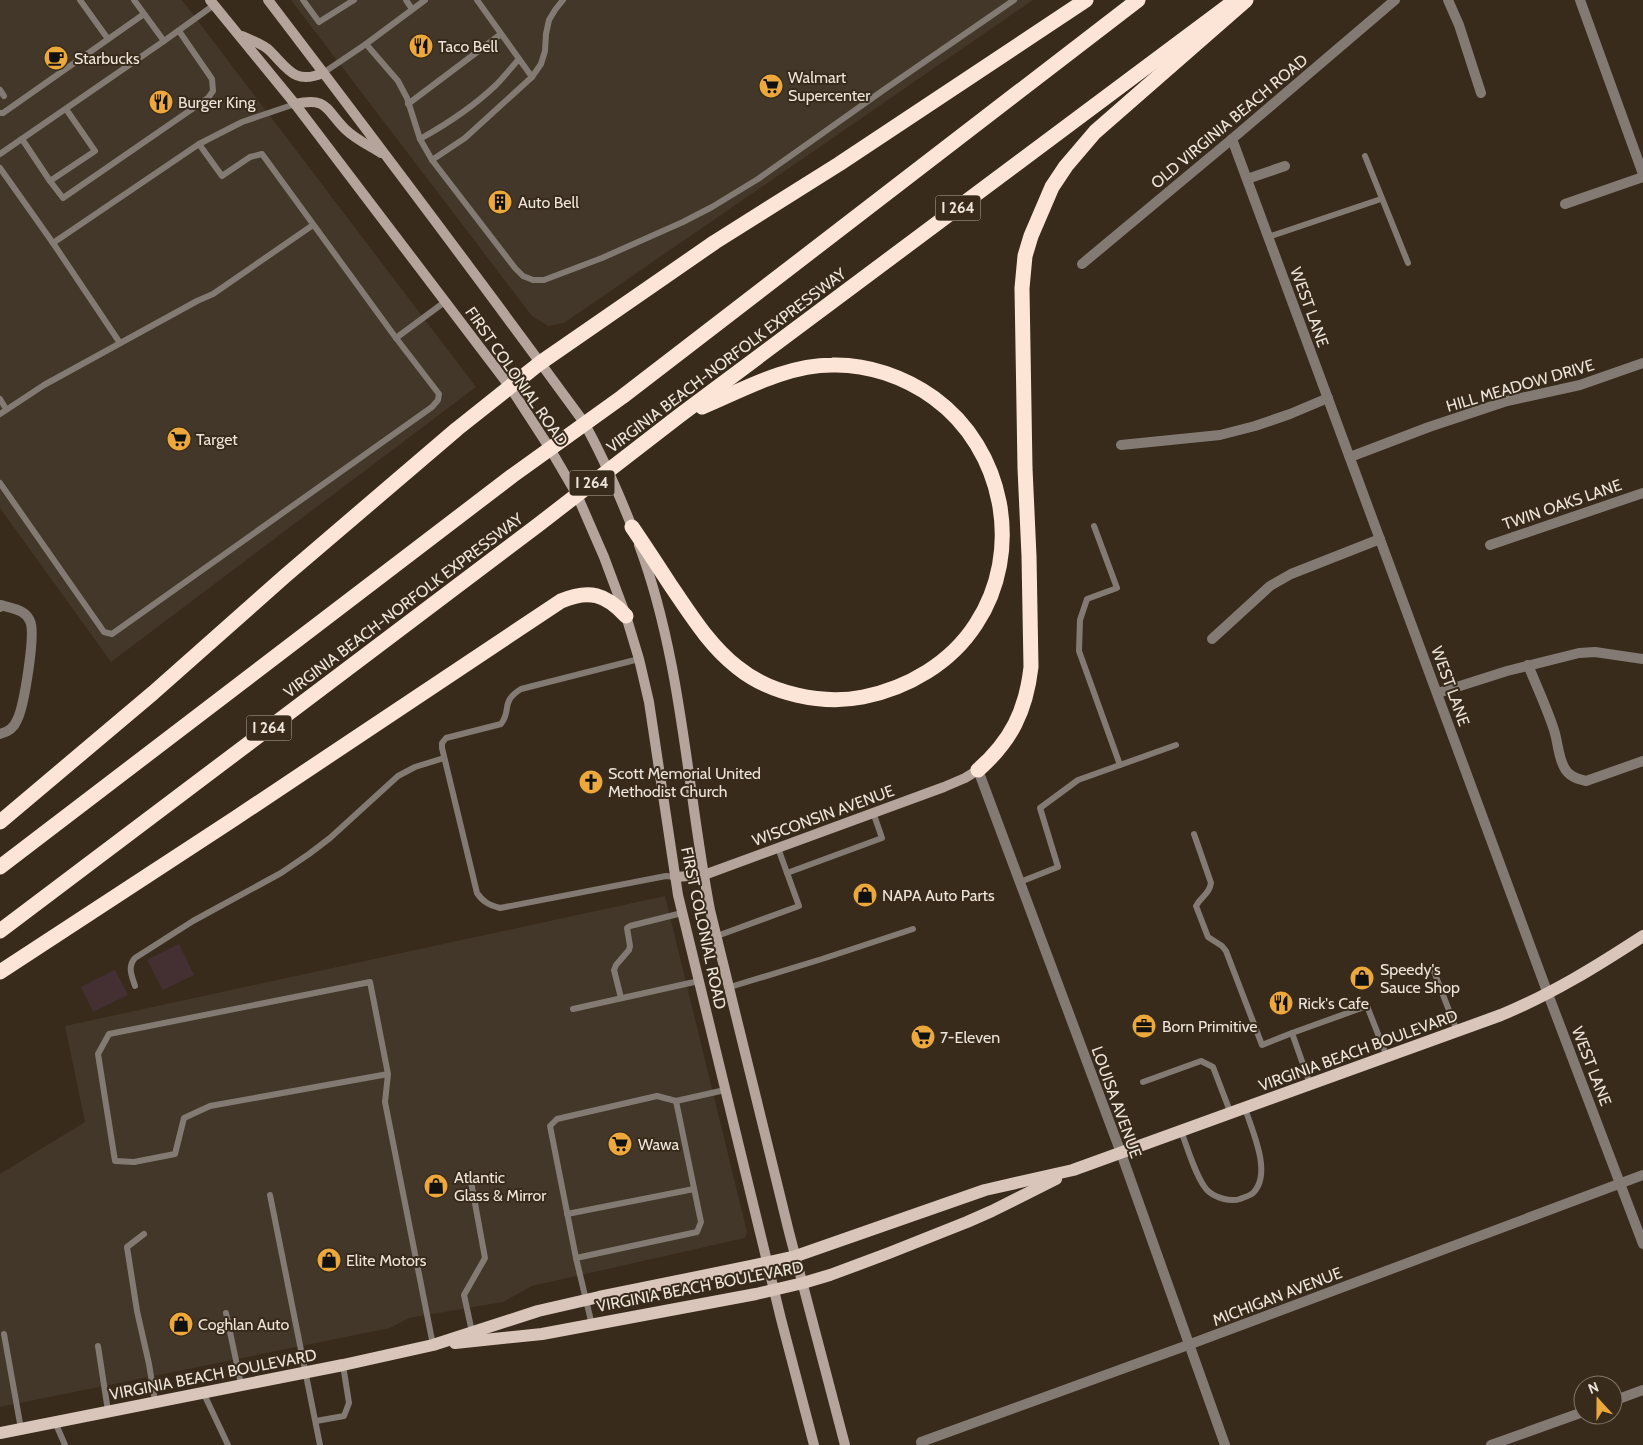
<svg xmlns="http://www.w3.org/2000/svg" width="1643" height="1445" viewBox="0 0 1643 1445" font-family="Cabin,sans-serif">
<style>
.commercial{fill:#423728}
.industrial{fill:#442f32}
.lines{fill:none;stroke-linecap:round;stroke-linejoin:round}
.lane{stroke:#847a74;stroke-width:6}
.street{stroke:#847a74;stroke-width:10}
.secondary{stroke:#b4a49c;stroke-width:10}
.primary{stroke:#dac5ba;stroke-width:12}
.highway{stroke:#fce4d6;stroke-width:15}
.labels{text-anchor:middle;stroke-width:4;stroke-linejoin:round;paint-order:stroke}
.shield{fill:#382b1b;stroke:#b7aca1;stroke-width:1}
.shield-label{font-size:15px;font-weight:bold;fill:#ede4da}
.poi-label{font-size:16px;fill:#ede4da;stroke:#382b1b;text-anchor:start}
.street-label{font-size:16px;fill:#ede4da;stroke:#382b1b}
</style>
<rect width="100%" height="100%" fill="#382b1b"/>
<g class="commercial">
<path d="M0 0H182L476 387 111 662 0 508Z"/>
<path d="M291 0H1033L564 323 548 326 532 316Z"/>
<path d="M665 896 747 1232 745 1238 532 1286 503 1302 409 1318 390 1328 0 1407V1174L85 1122 65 1026Z"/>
</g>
<g class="industrial">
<path d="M179 944 194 975 163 990 147 960Z"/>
<path d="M115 970 128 995 93 1012 81 987Z"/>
</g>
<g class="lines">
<g class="lane">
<path d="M80 0 108 39"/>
<path d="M134 0 164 41"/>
<path d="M303 0 319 22 354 0"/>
<path d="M406 0 412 9"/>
<path d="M477 0 532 77"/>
<path d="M366 44 398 81 407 98 420 139 432 160 515 268 523 276 533 280H544L602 258 683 222 712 207 758 179 885 89 1014 0"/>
<path d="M323 73 366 44 425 0"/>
<path d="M0 90 4 96"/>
<path d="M408 104 501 34"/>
<path d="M0 113H3L144 14"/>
<path d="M22 139 50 181 95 151 66 109"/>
<path d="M420 139C447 124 474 106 496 85 504 77 511 68 519 59"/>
<path d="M199 144 222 176 250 157 262 154 396 338 446 301"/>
<path d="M0 154 164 41 214 5"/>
<path d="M1365 156 1408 263"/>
<path d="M432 160 465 138 532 77 541 64 545 51 546 34 549 20 555 10 563 0"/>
<path d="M0 168 53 243 120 343"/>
<path d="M50 181 63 198 208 98 213 91 212 79 179 31"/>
<path d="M1268 237 1381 199"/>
<path d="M53 243 199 144 242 122 295 104"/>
<path d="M0 399 6 409"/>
<path d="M0 414 44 385 197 301 213 294 313 225"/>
<path d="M0 483 104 632 112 634 432 407 438 400 439 394 396 338"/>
<path d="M1094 526 1117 588 1087 599 1080 620 1079 651 1120 765"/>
<path d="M639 659 521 689C500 702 512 710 501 724L446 738 442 743V748L477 893C483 902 489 905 500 908L666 876 675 877"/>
<path d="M1194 834 1211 883C1209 895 1201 896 1196 906L1208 937 1222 946 1226 951 1262 1045 1292 1033"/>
<path d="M787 873 882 838 873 812"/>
<path d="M1020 882 1058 867 1040 808 1078 780 1176 745"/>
<path d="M717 936 799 906 778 848"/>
<path d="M1433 969 1457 1031"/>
<path d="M135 986C132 976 127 967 135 958L193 921 281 873 309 854 330 838 398 776 415 767 444 758"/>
<path d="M730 987 822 959 913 929"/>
<path d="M621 998 614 970 616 965 629 950 630 946 627 928 630 926 682 913"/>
<path d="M573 1009 699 981"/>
<path d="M388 1074 210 1106 184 1118 175 1154 134 1162 115 1161 98 1054 109 1034 370 982 388 1074 385 1102 433 1345"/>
<path d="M1143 1082 1201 1061 1213 1067 1231 1114"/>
<path d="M1310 1084 1292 1033 1367 1006 1387 1057"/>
<path d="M1181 1131C1187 1146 1197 1181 1208 1191 1216 1198 1230 1202 1240 1199 1244 1197 1251 1196 1254 1192 1272 1172 1252 1131 1245 1108"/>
<path d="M470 1176 485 1258 464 1295 472 1332"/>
<path d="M270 1195 320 1445"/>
<path d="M567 1214 694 1189"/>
<path d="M144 1234 127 1247 137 1311 149 1364 155 1401"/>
<path d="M576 1258 697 1232 701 1222 676 1101"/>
<path d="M226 1313 241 1384"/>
<path d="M592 1325 576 1258 550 1126 557 1119 657 1096 676 1101 725 1090"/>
<path d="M4 1334 21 1429"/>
<path d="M98 1346 108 1411"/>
<path d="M203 1392 228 1445"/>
<path d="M316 1421 344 1416 349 1403 343 1365"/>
<path d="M55 1422 65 1445"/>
</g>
<g class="street">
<path d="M1448 0 1459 25 1481 93"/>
<path d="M1580 0 1643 174"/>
<path d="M1232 139 1548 994 1643 1244"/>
<path d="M1247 179 1285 166"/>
<path d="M1565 204 1643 177"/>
<path d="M1082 264 1232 139 1395 0"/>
<path d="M1121 445 1220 435 1255 426 1290 414 1328 398"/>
<path d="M1350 457 1429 427 1507 401 1580 385 1643 363"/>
<path d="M1490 545 1643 493"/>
<path d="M0 607 1 605C12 609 25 609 30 621 36 633 24 707 17 720 14 728 8 732 0 734"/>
<path d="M1212 639 1270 586 1291 574 1380 539"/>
<path d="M1528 665C1537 687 1547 708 1554 730 1558 742 1558 756 1564 767 1568 776 1577 779 1586 781L1643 761"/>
<path d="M1438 693 1507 671 1579 653 1595 652 1643 659"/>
<path d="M978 770 1121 1153 1225 1445"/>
<path d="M1613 1401 1643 1390"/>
<path d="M921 1442 1188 1345 1643 1175"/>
<path d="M1491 1445 1583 1412"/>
</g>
<g class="secondary">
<path d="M210 0 295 104 510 387 549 447 577 495 604 557 626 616 639 659 649 702 678 895 781 1319 814 1445"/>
<path d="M268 0C374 139 480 280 583 421 603 456 619 494 634 532"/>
<path d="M242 36C250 40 263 44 270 51 288 69 295 85 323 73"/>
<path d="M295 104C328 97 325 109 345 129 355 139 370 146 381 153"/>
<path d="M639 545C682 660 687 790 710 910L789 1232 845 1445"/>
<path d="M675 877 704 875 944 787 965 778 978 770"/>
</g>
<g class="primary">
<path d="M455 1343 542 1334 756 1294 803 1283 830 1275 889 1253 967 1222 992 1211 1056 1179"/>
<path d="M0 1433 343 1365 433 1345 538 1311 599 1297 751 1266 796 1256 985 1190 1073 1170 1501 1015C1552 994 1597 966 1643 936"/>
</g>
<g class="highway">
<path d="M632 527C645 546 658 566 671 586 691 615 709 645 737 667 770 694 822 705 863 697 908 688 951 663 976 624 1024 551 1004 449 934 398 905 377 868 364 832 365 786 365 743 390 702 407"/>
<path d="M978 770C1011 741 1026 711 1031 667L1029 556 1025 468 1022 288 1025 256 1031 236 1052 187 1066 166 1095 132 1246 0"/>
<path d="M0 822 153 693 285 576 457 429 540 363 715 242 839 164 1086 0"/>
<path d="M0 867 512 476 622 397 1138 0"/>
<path d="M0 931 538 525 679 416 1236 0"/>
<path d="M0 972 234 819 561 601C589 589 606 594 626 616"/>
</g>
</g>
<defs>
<symbol id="restaurant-disc" viewBox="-11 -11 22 22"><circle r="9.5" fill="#eda83b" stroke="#382b1b"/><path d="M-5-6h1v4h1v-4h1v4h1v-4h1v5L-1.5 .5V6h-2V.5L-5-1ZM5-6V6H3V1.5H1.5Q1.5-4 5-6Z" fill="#111"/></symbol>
<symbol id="cafe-disc" viewBox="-11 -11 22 22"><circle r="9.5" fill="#eda83b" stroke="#382b1b"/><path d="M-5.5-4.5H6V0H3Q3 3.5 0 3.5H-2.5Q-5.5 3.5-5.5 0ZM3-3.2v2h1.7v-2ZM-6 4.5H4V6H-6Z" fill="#111"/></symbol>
<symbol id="supermarket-disc" viewBox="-11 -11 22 22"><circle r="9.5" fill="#eda83b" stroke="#382b1b"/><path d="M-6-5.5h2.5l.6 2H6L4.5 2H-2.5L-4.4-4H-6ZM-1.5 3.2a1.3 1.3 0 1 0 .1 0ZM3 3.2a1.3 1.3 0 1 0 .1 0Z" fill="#111"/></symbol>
<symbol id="building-disc" viewBox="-11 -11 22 22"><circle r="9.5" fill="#eda83b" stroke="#382b1b"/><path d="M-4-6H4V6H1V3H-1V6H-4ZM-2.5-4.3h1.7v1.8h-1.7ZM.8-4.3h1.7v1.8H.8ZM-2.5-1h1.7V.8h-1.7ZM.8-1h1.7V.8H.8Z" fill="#111"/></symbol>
<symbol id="church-disc" viewBox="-11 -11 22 22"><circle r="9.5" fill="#eda83b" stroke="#382b1b"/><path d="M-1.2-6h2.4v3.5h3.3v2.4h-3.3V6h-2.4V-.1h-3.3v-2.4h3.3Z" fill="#111"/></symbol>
<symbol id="shop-disc" viewBox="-11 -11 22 22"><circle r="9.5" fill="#eda83b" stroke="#382b1b"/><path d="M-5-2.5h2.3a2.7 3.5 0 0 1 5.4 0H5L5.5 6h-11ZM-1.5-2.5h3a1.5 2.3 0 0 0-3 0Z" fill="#111"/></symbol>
<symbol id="office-disc" viewBox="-11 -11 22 22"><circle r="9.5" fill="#eda83b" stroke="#382b1b"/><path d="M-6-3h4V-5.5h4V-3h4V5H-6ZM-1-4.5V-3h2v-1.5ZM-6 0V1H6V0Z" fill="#111"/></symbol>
</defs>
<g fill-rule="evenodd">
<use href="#restaurant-disc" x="407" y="32" width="28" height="28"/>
<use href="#cafe-disc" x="42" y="44" width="28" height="28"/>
<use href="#supermarket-disc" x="757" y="72" width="28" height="28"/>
<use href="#restaurant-disc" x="147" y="88" width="28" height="28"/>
<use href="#building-disc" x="486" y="188" width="28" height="28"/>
<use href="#supermarket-disc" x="165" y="425" width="28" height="28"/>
<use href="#church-disc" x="577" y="768" width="28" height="28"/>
<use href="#shop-disc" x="851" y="881" width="28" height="28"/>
<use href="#shop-disc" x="1348" y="964" width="28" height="28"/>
<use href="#restaurant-disc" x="1267" y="989" width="28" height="28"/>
<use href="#office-disc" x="1130" y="1012" width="28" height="28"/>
<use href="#supermarket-disc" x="909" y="1023" width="28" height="28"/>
<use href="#supermarket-disc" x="606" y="1130" width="28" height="28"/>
<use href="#shop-disc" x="422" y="1172" width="28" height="28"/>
<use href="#shop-disc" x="315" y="1246" width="28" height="28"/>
<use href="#shop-disc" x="167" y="1310" width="28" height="28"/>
</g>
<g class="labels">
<g class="shield">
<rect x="935.5" y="195.5" width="45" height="25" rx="4"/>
<rect x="569.5" y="470.5" width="45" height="25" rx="4"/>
<rect x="246.5" y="715.5" width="45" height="25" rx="4"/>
</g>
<g class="shield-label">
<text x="958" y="213">I 264</text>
<text x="592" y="488">I 264</text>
<text x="269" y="733">I 264</text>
</g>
<g class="poi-label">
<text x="438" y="52">Taco Bell</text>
<text x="74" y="64">Starbucks</text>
<text x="788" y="83">Walmart<tspan x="788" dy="18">Supercenter</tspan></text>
<text x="178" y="108">Burger King</text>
<text x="518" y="208">Auto Bell</text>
<text x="196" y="445">Target</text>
<text x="608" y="779">Scott Memorial United<tspan x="608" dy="18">Methodist Church</tspan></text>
<text x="882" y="901">NAPA Auto Parts</text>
<text x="1380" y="975">Speedy's<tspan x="1380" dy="18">Sauce Shop</tspan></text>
<text x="1298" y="1009">Rick's Cafe</text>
<text x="1162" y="1032">Born Primitive</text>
<text x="940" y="1043">7-Eleven</text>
<text x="638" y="1150">Wawa</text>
<text x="454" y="1183">Atlantic<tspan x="454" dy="18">Glass &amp; Mirror</tspan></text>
<text x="346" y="1266">Elite Motors</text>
<text x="198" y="1330">Coghlan Auto</text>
</g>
<g class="street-label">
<text transform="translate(1229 121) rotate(-40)" y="6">OLD VIRGINIA BEACH ROAD</text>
<text transform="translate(1310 307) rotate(70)" y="6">WEST LANE</text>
<text transform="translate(726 360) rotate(-37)" y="6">VIRGINIA BEACH-NORFOLK EXPRESSWAY</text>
<text transform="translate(517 376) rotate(55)" y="6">FIRST COLONIAL ROAD</text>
<text transform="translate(1520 385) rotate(-16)" y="6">HILL MEADOW DRIVE</text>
<text transform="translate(1562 504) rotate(-19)" y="6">TWIN OAKS LANE</text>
<text transform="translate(403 605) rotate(-37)" y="6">VIRGINIA BEACH-NORFOLK EXPRESSWAY</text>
<text transform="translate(1451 686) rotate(70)" y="6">WEST LANE</text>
<text transform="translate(823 815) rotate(-20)" y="6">WISCONSIN AVENUE</text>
<text transform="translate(704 928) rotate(78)" y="6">FIRST COLONIAL ROAD</text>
<text transform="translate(1358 1050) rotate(-20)" y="6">VIRGINIA BEACH BOULEVARD</text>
<text transform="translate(1592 1066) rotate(69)" y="6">WEST LANE</text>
<text transform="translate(1117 1102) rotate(70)" y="6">LOUISA AVENUE</text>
<text transform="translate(700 1286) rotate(-11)" y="6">VIRGINIA BEACH BOULEVARD</text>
<text transform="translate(1277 1296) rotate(-21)" y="6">MICHIGAN AVENUE</text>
<text transform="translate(213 1374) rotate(-11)" y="6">VIRGINIA BEACH BOULEVARD</text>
</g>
</g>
<g transform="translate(1598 1400) rotate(339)"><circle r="24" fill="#382b1b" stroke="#807567"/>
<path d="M0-4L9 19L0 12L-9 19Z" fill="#eda83b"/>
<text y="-8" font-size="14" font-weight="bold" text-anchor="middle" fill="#ede4da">N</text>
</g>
</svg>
